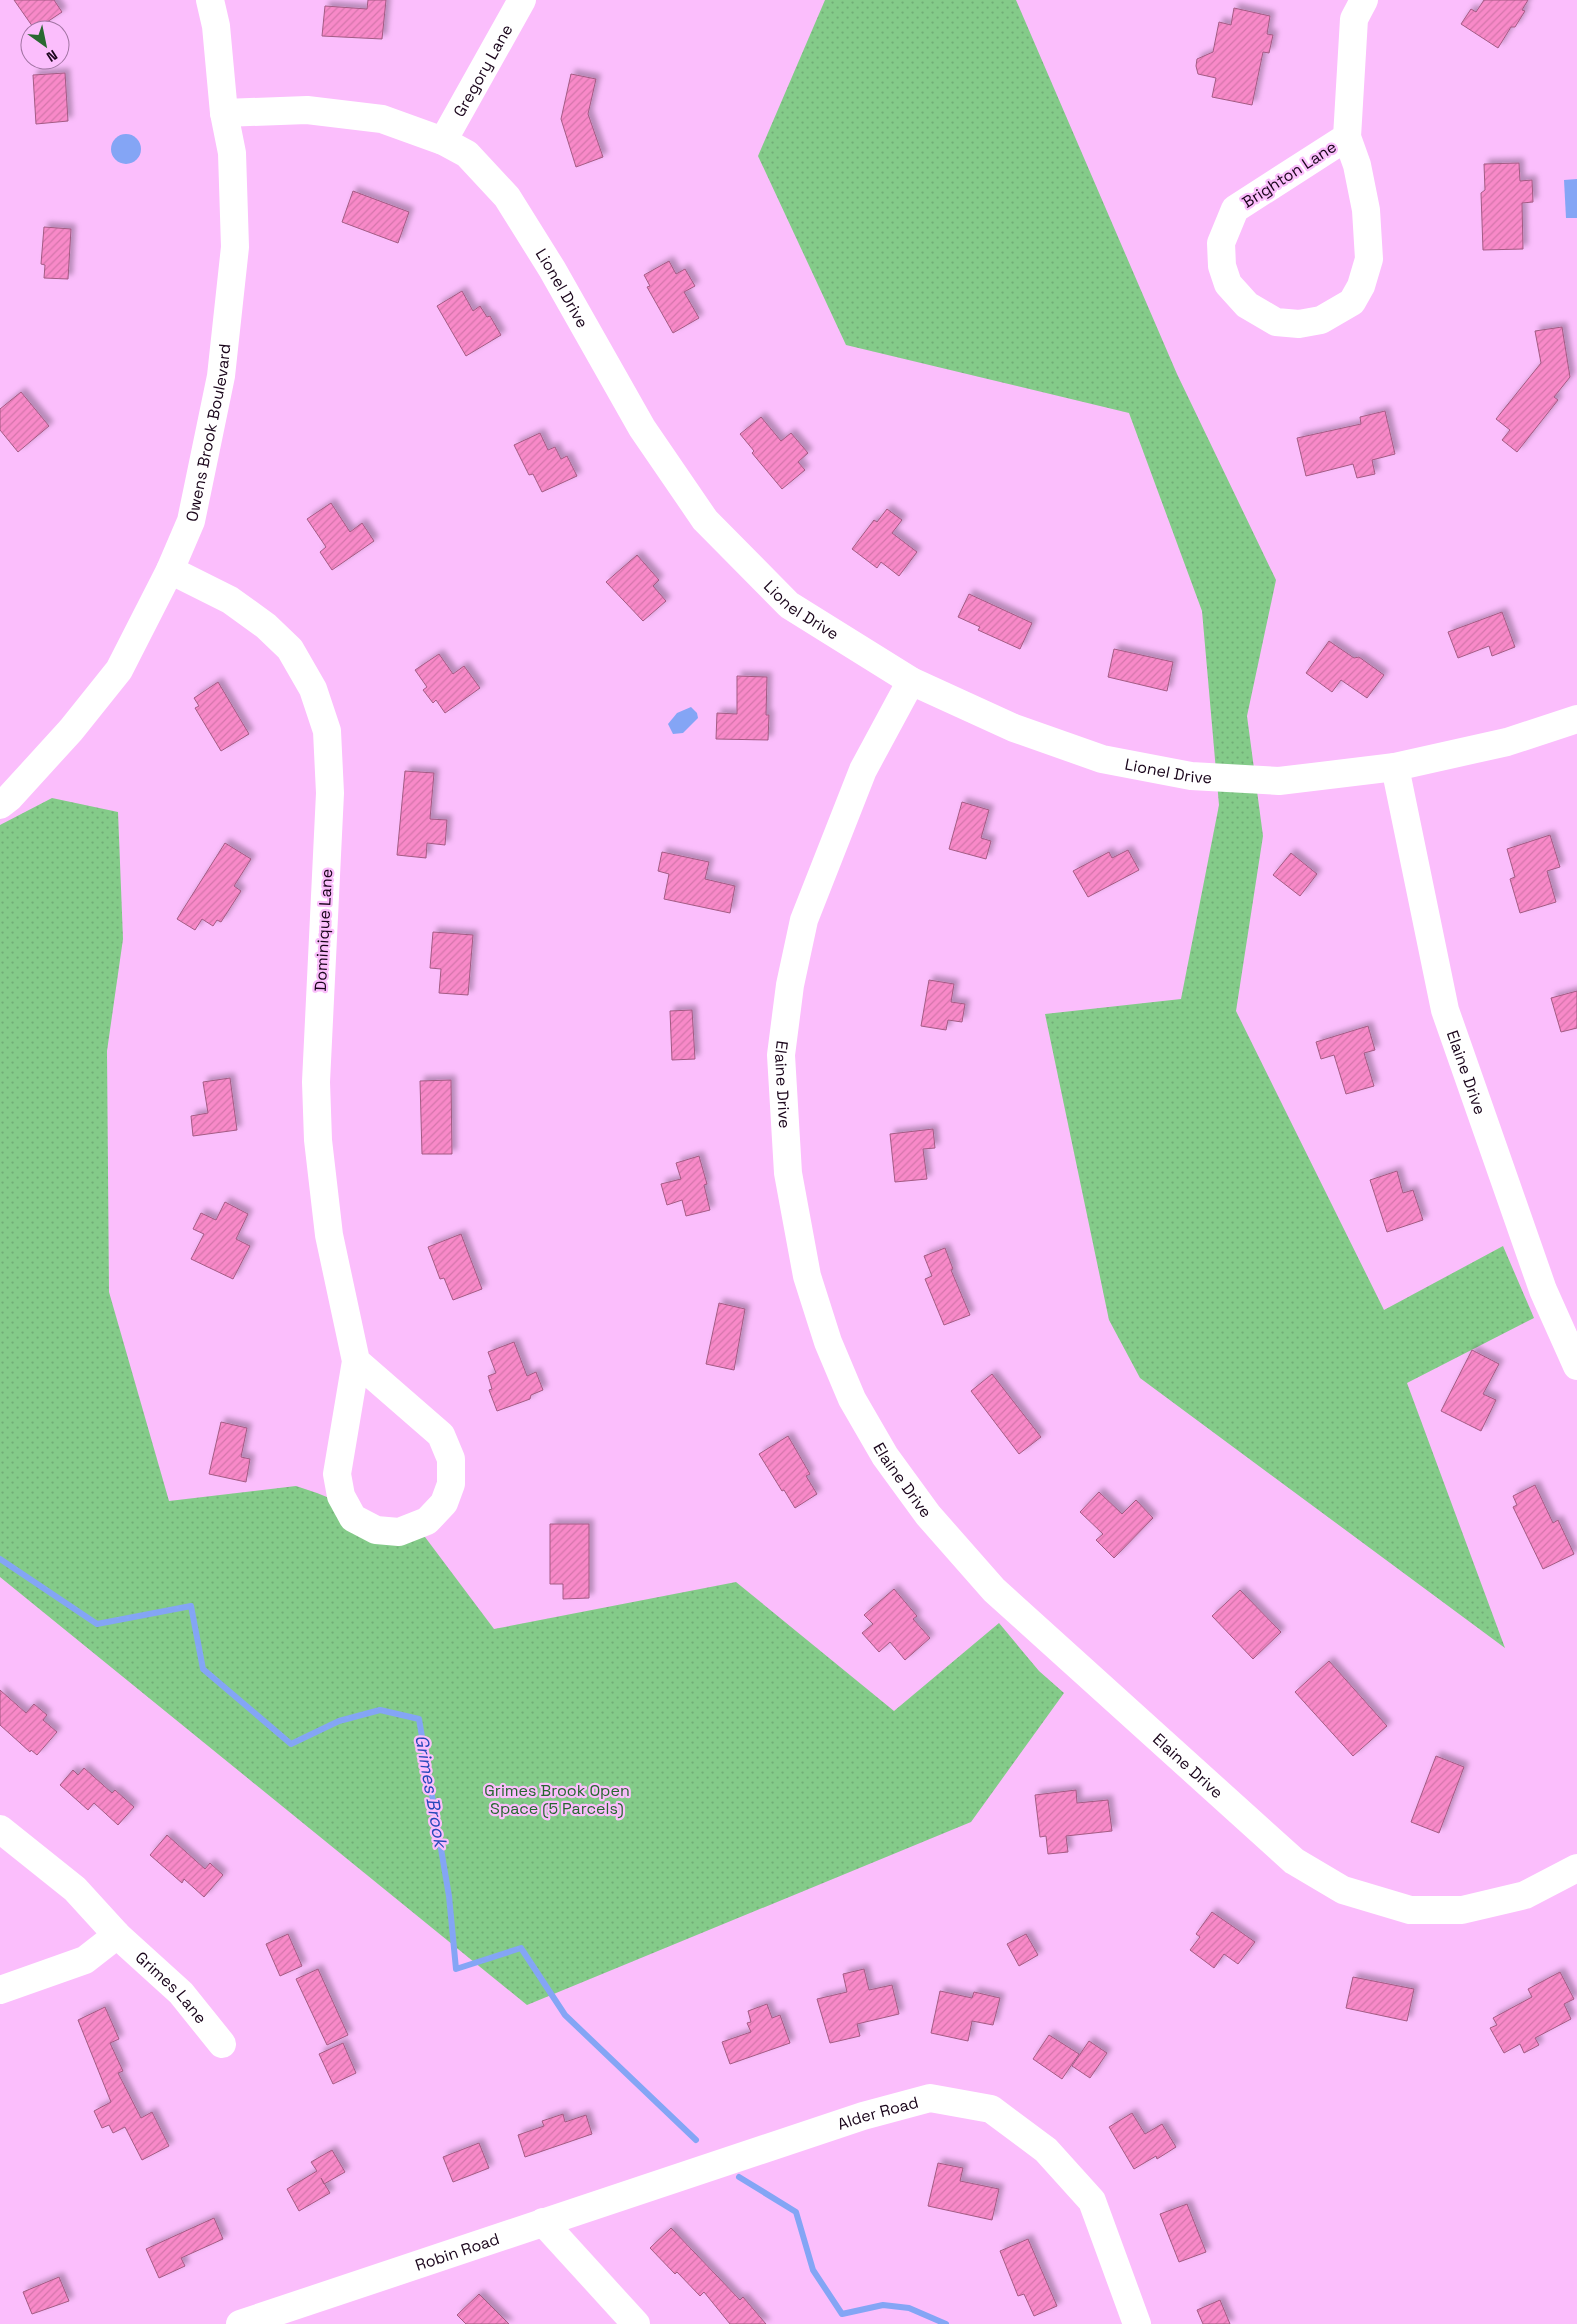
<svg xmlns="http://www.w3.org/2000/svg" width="1577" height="2324" viewBox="0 0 1577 2324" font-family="'Space Grotesk',sans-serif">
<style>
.park{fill:url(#park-dots)}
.water{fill:#84a5f5}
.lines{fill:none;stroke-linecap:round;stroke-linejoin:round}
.stream{stroke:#84a5f5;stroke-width:6}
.building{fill:url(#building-hatch);stroke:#a35b84;filter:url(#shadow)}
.minor{stroke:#fff;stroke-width:28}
.labels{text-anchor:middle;stroke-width:4.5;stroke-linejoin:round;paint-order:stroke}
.street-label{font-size:16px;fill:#1a051b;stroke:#fbbefc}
.park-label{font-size:16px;fill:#26672f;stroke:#fbbefc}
.water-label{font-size:18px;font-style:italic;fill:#2548b9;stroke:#fbbefc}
</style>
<defs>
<pattern id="park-dots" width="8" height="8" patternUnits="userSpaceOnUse" patternTransform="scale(1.25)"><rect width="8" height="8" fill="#84cb89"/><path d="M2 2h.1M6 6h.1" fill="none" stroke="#71ad76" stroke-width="1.8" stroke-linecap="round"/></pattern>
<pattern id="building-hatch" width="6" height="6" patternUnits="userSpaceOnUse" patternTransform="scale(1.25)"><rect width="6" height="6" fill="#f889c8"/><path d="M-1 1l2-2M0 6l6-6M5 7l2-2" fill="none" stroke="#d475ab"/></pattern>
<filter id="shadow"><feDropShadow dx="4.5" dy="-4.5" stdDeviation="2.5" flood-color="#0004"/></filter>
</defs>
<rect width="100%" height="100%" fill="#fbbefc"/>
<g class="park">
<path d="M825 0H1016L1177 374 1276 580 1247 716 1263 836 1236 1011 1384 1310 1503 1246 1534 1318 1407 1383 1505 1648 1140 1378 1109 1320 1045 1014 1181 999 1219 805 1202 611 1129 413 846 345 758 156Z"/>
<path d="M52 798 118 812 123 939 107 1051 109 1292 169 1501 296 1486 317 1493 425 1537 494 1629 736 1582 894 1711 999 1623 1039 1671 1064 1693 971 1822 527 2005 0 1577V825Z"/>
</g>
<g class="water">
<circle cx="126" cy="149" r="15"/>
<path d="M1577 179V218H1566L1564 180Z"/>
<path d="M691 707 697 713 698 718 683 733 673 734 668 724 677 713Z"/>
</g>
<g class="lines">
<g class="stream">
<path d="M0 1559 97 1624 191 1606 203 1669 291 1744 339 1721 380 1710 419 1719 449 1896 456 1969 521 1948 565 2015 696 2140"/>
<path d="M739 2177 796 2212 813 2270 842 2314 883 2305 909 2308 946 2324"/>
</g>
</g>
<g class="building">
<path d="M14 0H54L62 12 35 30Z"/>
<path d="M368 0H386L382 39 322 36 325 6 367 9Z"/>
<path d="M1484 0H1528L1522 10 1525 11 1515 27H1511L1498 48 1461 24 1471 9 1476 12Z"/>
<path d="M1234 8 1270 16 1267 34 1273 35 1269 53 1263 52 1252 105 1212 97 1216 78 1198 74 1196 66 1197 59 1213 52 1219 22 1231 25Z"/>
<path d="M65 73 68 121 36 124 33 75Z"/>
<path d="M571 74 596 79 588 114 603 157 576 167 561 119Z"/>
<path d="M1519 163 1520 181 1532 180 1533 202 1522 203 1523 249 1483 250 1481 193 1485 190 1484 164Z"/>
<path d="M353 191 409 212 398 243 342 222Z"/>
<path d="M44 227 71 229 68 279 44 278 45 265 41 264Z"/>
<path d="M669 261 676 274 685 269 695 286 684 292 699 318 673 333 647 287 650 286 644 275Z"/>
<path d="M462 291 473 311 480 306 487 317 490 316 501 335 466 356 437 306Z"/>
<path d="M1562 327 1570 377 1554 397 1558 400 1517 452 1502 440 1510 430 1496 419 1541 363 1535 331Z"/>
<path d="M21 392 49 426 18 452 0 430V409Z"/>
<path d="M1385 411 1395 454 1372 460 1375 474 1357 478 1353 464 1306 476 1297 438 1361 424 1360 417Z"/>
<path d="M761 417 781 441 791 433 808 453 798 462 805 470 782 489 752 453 754 451 740 434Z"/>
<path d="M540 433 548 450 555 447 561 459 567 456 577 476 542 492 533 474 529 475 514 445Z"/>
<path d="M331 503 350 532 362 523 374 541 332 570 320 552 326 547 307 519Z"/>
<path d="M887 509 902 520 892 533 917 552 899 576 881 562 877 568 852 549 874 520 877 522Z"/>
<path d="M637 555 659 580 653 586 666 601 643 621 606 582Z"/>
<path d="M969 594 1032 623 1020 649 978 630 980 627 958 617Z"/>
<path d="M1502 612 1515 647 1492 656 1489 646 1458 658 1448 632Z"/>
<path d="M1329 641 1354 658 1359 657 1384 675 1367 698 1341 680 1332 692 1306 673Z"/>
<path d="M1114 649 1173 662 1167 691 1108 677Z"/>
<path d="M439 654 453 674 464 666 480 688 445 713 436 700 433 703 423 690 427 687 415 670Z"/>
<path d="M737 676 767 677 766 715H769L768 740 716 739 717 713 737 714Z"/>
<path d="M218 682 249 734 221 751 195 708 199 706 194 698Z"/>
<path d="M405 771 434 773 430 819 447 820 445 845 427 843 426 858 397 855Z"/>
<path d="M962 802 989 810 981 838 991 841 986 859 949 849Z"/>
<path d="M1550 835 1560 867 1547 871 1556 902 1520 913 1510 879 1515 877 1507 849Z"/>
<path d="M225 843 251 859 234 886 241 891 221 922 217 920 213 926 202 919 195 930 177 919Z"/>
<path d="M1128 850 1139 870 1088 897 1073 871 1109 852 1112 858Z"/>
<path d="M662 852 709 862 705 879 735 886 730 913 664 899 669 874 658 871Z"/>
<path d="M1291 853 1317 874 1300 896 1273 875Z"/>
<path d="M433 932 473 935 468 995 439 993 441 969 430 968Z"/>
<path d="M929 980 954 984 951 1002 965 1004 962 1022 948 1020 946 1030 921 1026Z"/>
<path d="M1577 991V1028L1561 1032 1551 998Z"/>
<path d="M692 1010 695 1059 672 1060 670 1011Z"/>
<path d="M1368 1026 1375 1050 1364 1053 1374 1086 1346 1094 1334 1055 1321 1059 1316 1042Z"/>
<path d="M230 1078 237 1130 193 1136 191 1116 208 1113 203 1082Z"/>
<path d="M451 1080 452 1154H422L420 1081Z"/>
<path d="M933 1129 935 1148 923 1149 927 1179 895 1182 890 1134Z"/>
<path d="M699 1156 707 1184 704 1185 710 1210 686 1216 682 1200 667 1205 661 1184 681 1179 676 1163Z"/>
<path d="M1397 1171 1403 1193 1413 1190 1423 1220 1387 1232 1370 1180Z"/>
<path d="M225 1202 248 1214 236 1239 250 1246 233 1279 191 1259 204 1234 193 1229 201 1213 216 1220Z"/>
<path d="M461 1234 482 1289 453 1300 444 1278 440 1279 428 1247Z"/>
<path d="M945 1248 953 1269 951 1270 970 1315 944 1325 925 1279 932 1276 924 1256Z"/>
<path d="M719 1303 745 1309 734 1370 706 1364Z"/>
<path d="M514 1342 527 1376 536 1372 543 1390 531 1395 530 1399 497 1411 489 1390 492 1389 488 1376 496 1373 488 1352Z"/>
<path d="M1472 1350 1499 1364 1483 1394 1496 1400 1481 1431 1441 1411Z"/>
<path d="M992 1374 1041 1437 1019 1454 971 1391Z"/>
<path d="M221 1422 247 1428 241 1457 250 1459 246 1482 209 1474Z"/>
<path d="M788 1436 810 1474 806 1476 817 1494 795 1508 784 1490 782 1491 759 1454Z"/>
<path d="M1535 1485 1553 1523 1558 1520 1574 1554 1543 1569 1513 1507 1517 1505 1513 1496Z"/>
<path d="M1099 1492 1122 1514 1136 1500 1153 1518 1114 1558 1096 1540 1103 1534 1080 1512Z"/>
<path d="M550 1524H589V1598L563 1599V1584H550Z"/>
<path d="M894 1589 917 1616 913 1619 930 1638 905 1660 890 1642 879 1652 862 1633 873 1624 864 1615Z"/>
<path d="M1240 1590 1281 1632 1253 1659 1212 1616Z"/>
<path d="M1329 1661 1387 1726 1353 1756 1295 1692Z"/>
<path d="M0 1690 26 1713 34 1704 47 1715 43 1720 57 1732 37 1755 31 1750 30 1752 0 1725Z"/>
<path d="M1436 1756 1464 1767 1439 1833 1411 1822Z"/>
<path d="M84 1768 112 1793 115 1790 134 1807 118 1825 94 1803 88 1810 60 1785 73 1770 78 1775Z"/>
<path d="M1076 1790 1077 1803 1108 1800 1112 1831 1066 1836 1068 1852 1048 1854 1046 1836 1040 1837 1035 1795Z"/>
<path d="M167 1835 205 1869 210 1863 223 1875 204 1897 184 1879 182 1883 150 1855Z"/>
<path d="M1212 1912 1255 1942 1238 1964 1224 1954 1214 1968 1190 1950 1200 1937 1196 1934Z"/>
<path d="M288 1934 302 1966 280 1976 266 1944Z"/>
<path d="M1026 1934 1038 1955 1019 1966 1007 1944Z"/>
<path d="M318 1969 348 2035 327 2045 296 1979Z"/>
<path d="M864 1969 869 1990 892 1985 899 2014 857 2024 860 2036 830 2043 817 1999 847 1992 843 1974Z"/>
<path d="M1560 1972 1574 1999 1564 2004 1571 2019 1535 2038 1539 2045 1524 2053 1520 2044 1504 2053 1490 2028 1497 2025 1493 2018 1532 1997 1528 1989Z"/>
<path d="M1353 1977 1414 1989 1407 2021 1346 2008Z"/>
<path d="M940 1991 972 1998 974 1992 1000 1998 993 2025 972 2021 968 2041 931 2033Z"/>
<path d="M767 2004 772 2018 780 2015 790 2043 730 2064 722 2042 751 2032 747 2023 751 2022 748 2011Z"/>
<path d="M105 2007 119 2039 110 2043 123 2071 118 2073 141 2118 152 2112 169 2146 142 2160 125 2127 113 2133 109 2125 102 2128 94 2111 111 2102 78 2020Z"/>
<path d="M1049 2035 1079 2054 1062 2079 1033 2059Z"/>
<path d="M1089 2041 1107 2053 1090 2078 1072 2066Z"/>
<path d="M343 2043 356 2073 333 2084 319 2054Z"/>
<path d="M1132 2113 1145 2134 1162 2124 1176 2147 1157 2159 1156 2156 1134 2169 1109 2127Z"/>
<path d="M563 2114 565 2122 586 2115 592 2134 525 2157 518 2135 544 2126 542 2121Z"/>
<path d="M479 2143 489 2168 453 2182 443 2157Z"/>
<path d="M332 2150 345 2172 324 2184 321 2178 330 2193 299 2211 287 2189 317 2171 311 2162Z"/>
<path d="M938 2163 963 2168 960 2181 999 2189 992 2220 928 2206Z"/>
<path d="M1187 2204 1206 2252 1179 2262 1160 2214Z"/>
<path d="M214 2218 223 2239 181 2258 185 2266 159 2278 146 2249Z"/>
<path d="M671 2228 740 2300 743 2297 766 2324H730L704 2292 700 2296 677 2272 675 2274 650 2248Z"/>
<path d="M1028 2239 1057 2306 1034 2316 1024 2294 1018 2296 1000 2251Z"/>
<path d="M59 2277 69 2301 32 2314 23 2292Z"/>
<path d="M479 2294 509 2324H466L457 2315Z"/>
<path d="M1220 2300 1230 2324H1203L1197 2310Z"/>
</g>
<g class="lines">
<g class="minor">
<path id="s1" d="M224 113 307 110 382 119 443 141 467 154 507 197 552 269 642 428 705 520 789 605 911 681 1014 728 1102 759 1191 776 1279 781 1395 767 1507 742 1577 719"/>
<path d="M1347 137 1235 209 1221 243 1222 266 1228 284 1247 305 1276 322 1299 324 1321 320 1352 302 1361 286 1369 259 1366 210 1357 165 1347 137 1354 19 1364 0"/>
<path id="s2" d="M443 141 522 0"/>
<path d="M170 570 230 600 266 626 290 649 313 689 327 731 330 793 316 1082 318 1140 329 1235 356 1361 337 1474 341 1496 353 1518 376 1530 399 1532 427 1521 444 1503 451 1484V1459L441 1435 356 1361"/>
<path id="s3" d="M911 681 863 770 804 920 790 985 781 1055 788 1173 807 1276 828 1342 852 1399 885 1456 928 1515 994 1590 1294 1861 1343 1890 1410 1910H1462L1525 1895 1577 1868"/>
<path id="s4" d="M1395 767 1445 1010 1543 1290 1577 1366"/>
<path id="s5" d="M0 805 9 798 71 730 119 670 170 570 191 521 221 376 235 247 232 153 224 113 216 26 210 0"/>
<path id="s6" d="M0 1829 75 1889 117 1935 181 1993 222 2044"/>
<path d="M0 1990 85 1960 117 1935"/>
<path d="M543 2222 636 2324"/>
<path id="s7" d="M240 2324 863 2116 930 2098 991 2109 1046 2150 1092 2201 1137 2324"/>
</g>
</g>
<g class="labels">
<g class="street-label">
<text dy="6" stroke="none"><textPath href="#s2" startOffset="81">Gregory Lane</textPath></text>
<text transform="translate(1289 174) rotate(-33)" y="6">Brighton Lane</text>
<text dy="6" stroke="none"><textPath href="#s1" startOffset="416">Lionel Drive</textPath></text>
<text dy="6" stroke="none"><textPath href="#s5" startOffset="436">Owens Brook Boulevard</textPath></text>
<text dy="6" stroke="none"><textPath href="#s1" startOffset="821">Lionel Drive</textPath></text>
<text dy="6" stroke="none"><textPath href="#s1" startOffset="1226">Lionel Drive</textPath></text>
<text transform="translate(323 930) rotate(-87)" y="6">Dominique Lane</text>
<text dy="6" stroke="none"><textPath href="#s4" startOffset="314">Elaine Drive</textPath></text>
<text dy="6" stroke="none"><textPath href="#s3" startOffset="429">Elaine Drive</textPath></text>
<text dy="6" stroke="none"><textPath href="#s3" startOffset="849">Elaine Drive</textPath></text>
<text dy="6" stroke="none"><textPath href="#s3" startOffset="1254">Elaine Drive</textPath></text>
<text dy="6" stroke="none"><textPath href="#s6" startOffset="234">Grimes Lane</textPath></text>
<text dy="6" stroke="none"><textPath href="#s7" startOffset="672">Alder Road</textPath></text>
<text dy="6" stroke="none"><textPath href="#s7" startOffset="229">Robin Road</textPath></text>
</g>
<g class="park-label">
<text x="557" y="1796">Grimes Brook Open<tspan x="557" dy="18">Space (5 Parcels)</tspan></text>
</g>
<g class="water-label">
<text transform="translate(431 1791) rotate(80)" y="6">Grimes Brook</text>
</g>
</g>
<g transform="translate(45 45) rotate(147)"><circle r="24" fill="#fbbefc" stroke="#a174a2"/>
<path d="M0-4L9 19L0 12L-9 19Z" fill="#296831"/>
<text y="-8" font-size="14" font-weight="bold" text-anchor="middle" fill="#1a051b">N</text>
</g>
</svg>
